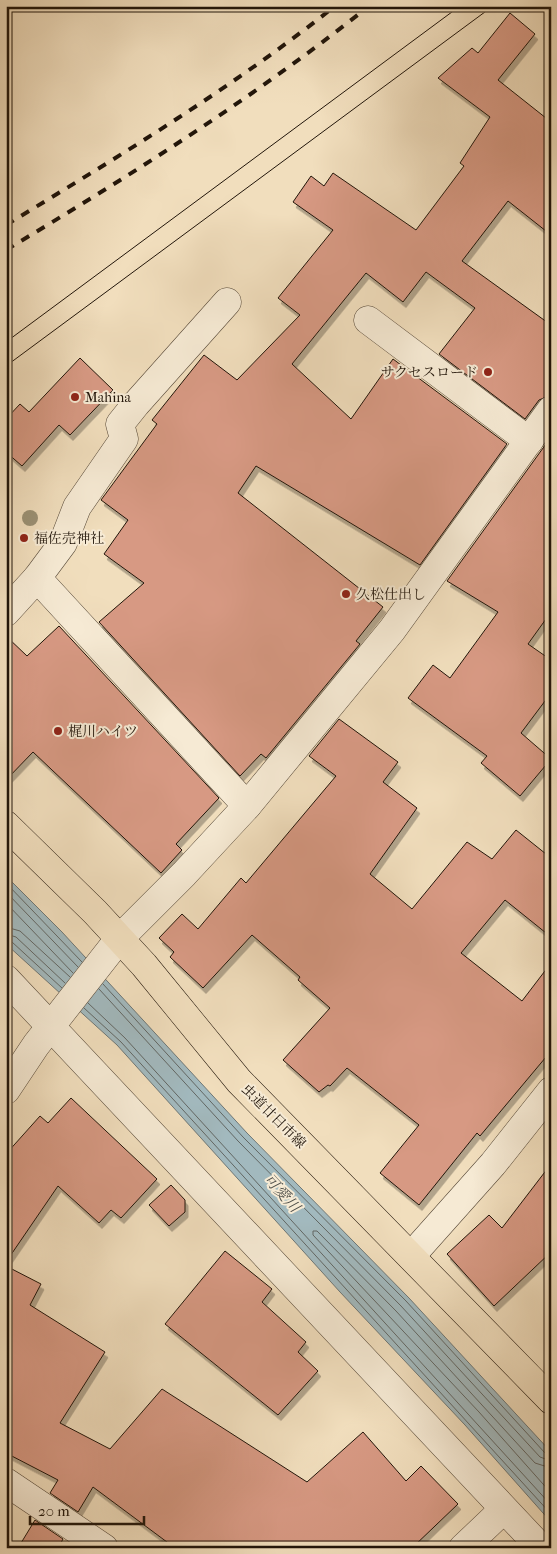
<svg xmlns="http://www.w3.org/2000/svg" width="557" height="1554" viewBox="0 0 557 1554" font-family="'IM FELL French Canon','Noto Serif JP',serif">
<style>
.water{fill:#a2b9be;stroke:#6e7776}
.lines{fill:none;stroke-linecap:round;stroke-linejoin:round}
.shore{stroke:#626764;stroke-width:1}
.building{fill:#d79983;stroke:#21150a;filter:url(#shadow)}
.minor-casing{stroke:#554737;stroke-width:29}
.major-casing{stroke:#21150a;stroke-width:29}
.minor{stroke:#f6ead4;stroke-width:28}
.major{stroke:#f1debd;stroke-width:28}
.tram{stroke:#21150a;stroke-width:1}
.rail{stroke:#21150a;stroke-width:4;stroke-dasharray:9 9;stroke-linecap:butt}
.tree{fill:#9b9175}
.poi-dot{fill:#8f2418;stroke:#f6ead4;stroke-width:2}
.labels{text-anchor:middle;stroke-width:4;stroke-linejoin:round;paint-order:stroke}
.poi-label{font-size:14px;fill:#21150a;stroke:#f6ead4;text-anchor:start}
.street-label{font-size:14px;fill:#21150a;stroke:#f6ead4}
.water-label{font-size:15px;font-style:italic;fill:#4e4e49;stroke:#f6ead4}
</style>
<defs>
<filter id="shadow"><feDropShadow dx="3" dy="5.5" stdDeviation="0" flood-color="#0004"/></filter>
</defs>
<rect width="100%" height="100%" fill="#f1debd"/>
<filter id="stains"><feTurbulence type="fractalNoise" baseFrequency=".004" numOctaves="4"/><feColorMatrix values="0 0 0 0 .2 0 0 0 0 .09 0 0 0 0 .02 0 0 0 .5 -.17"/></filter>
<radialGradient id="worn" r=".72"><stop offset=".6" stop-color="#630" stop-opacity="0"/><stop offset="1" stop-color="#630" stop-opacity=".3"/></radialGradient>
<path class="water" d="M6 876 62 932 247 1133 409 1298 551 1452V1522L465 1425 340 1292 117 1045 6 944Z"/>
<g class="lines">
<g class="shore">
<path d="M6 883 82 962"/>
<path d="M6 892 78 967"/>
<path d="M6 903 73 973"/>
<path d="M6 927 20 931 70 977"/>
<path d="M6 934 16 937 65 983"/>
<path d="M6 941 12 942 62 988"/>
<path d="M103 984 243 1137 406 1301 545 1453 551 1454"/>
<path d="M99 989 238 1141 401 1306 540 1457 551 1461"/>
<path d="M88 1003 125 1038 551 1505"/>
<path d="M84 1008 121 1042 551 1514"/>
<path d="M551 1468 535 1463 396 1311 317 1231H313V1235L479 1412 551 1493"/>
</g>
</g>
<g class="building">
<path d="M510 13 535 34 498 80 551 122V235L508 201 462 261 551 325V395L539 400 525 419 439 354 475 308 426 272 403 302 366 273 292 364 351 419 393 359 507 444 420 565 256 466 238 493 383 607 356 641 360 644 266 758 261 754 240 776 99 622 144 583 104 554 128 520 101 500 157 424 152 420 204 355 237 380 300 315 278 298 333 230 293 202 311 176 324 186 333 173 416 230 464 166 460 163 490 117 438 78 472 48 478 53Z"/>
<path d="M80 358 113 390 70 435 59 425 22 466 6 452V419L20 404 29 412Z"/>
<path d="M551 437V612L528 644 551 660V693L521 733 551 759 520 796 481 763 487 756 408 698 433 665 450 678 498 612 447 581Z"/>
<path d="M59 626 219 798 176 844 182 850 161 873 33 752 6 780V636L27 656Z"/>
<path d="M339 719 398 762 383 782 417 808 370 874 412 909 467 842 492 859 516 830 551 858V937L505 900 461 953 522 1001 551 963V1051L480 1136 477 1133 419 1205 380 1173 419 1125 347 1068 330 1086 328 1085 319 1092 283 1060 330 1008 298 980 300 977 252 935 203 988 170 957 174 952 159 938 182 914 198 929 241 878 246 883 336 776 309 756Z"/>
<path d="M71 1098 157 1179 121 1218 111 1210 99 1223 58 1186 6 1262V1154L40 1116 48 1123Z"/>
<path d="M551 1164V1252L494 1306 447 1254 489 1215 502 1228Z"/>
<path d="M171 1185 185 1200V1212L169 1226 149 1205Z"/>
<path d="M225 1251 272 1289 262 1302 306 1342 298 1352 318 1371 278 1415 165 1324Z"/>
<path d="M6 1266 41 1284 30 1305 105 1352 60 1423 110 1449 162 1389 307 1482 363 1432 406 1481 421 1466 458 1504 412 1548H175L93 1487 78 1512 50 1493 58 1480 6 1453Z"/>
<path d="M35 1520 63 1539 58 1548H18Z"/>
</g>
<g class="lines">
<defs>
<g id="minor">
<path d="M368 320 529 441"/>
<path d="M37 578 247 806"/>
<path d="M6 612 37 578 63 543 77 507 124 439 120 424 136 404 227 302"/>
<path d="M6 979 541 1548"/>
<path d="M6 1090 36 1045 119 939 184 874 247 806 392 630 551 410"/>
<path d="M411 1256 493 1164 551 1091"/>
<path d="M6 1482 104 1548"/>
<path d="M463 1548 503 1510"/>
</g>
<path id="major" d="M6 825 95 912 144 965 239 1081 551 1400"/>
</defs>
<use href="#minor" class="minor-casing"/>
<use href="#major" class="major-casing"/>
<use href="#minor" class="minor"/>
<use href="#major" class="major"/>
<g class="tram">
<path d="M6 342 460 6"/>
<path d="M6 366 493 6"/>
</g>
<g class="rail">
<path d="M6 225C118 157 232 88 335 6"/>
<path d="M6 250C131 175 255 97 369 6"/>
</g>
</g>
<circle class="tree" cx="30" cy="518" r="8"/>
<g class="poi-dot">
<circle cx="488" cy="372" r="5"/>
<circle cx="75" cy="397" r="5"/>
<circle cx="24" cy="538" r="5"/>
<circle cx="346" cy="594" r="5"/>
<circle cx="58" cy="731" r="5"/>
</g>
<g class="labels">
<g class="poi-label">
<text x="478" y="377" text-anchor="end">サクセスロード</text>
<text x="85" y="402">Mahina</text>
<text x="34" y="543">福佐売神社</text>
<text x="356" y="599">久松仕出し</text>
<text x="68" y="736">梶川ハイツ</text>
</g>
<g class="street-label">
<text transform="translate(274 1116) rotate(45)" y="5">虫道廿日市線</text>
</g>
<g class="water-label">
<text transform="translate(282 1193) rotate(48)" y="5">可愛川</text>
</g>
</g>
<rect width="557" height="1554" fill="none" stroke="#f1debd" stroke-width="25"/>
<rect x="8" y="8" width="542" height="1539" fill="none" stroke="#21150a" stroke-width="2.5"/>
<rect x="12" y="12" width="532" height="1529" fill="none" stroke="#21150a"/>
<path d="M30 1516v8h114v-8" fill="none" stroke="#21150a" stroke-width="2.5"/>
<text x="38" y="1516" font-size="15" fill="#21150a" stroke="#f6ead4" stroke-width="4" paint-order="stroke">20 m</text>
<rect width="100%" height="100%" filter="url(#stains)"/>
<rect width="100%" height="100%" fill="url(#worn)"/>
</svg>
